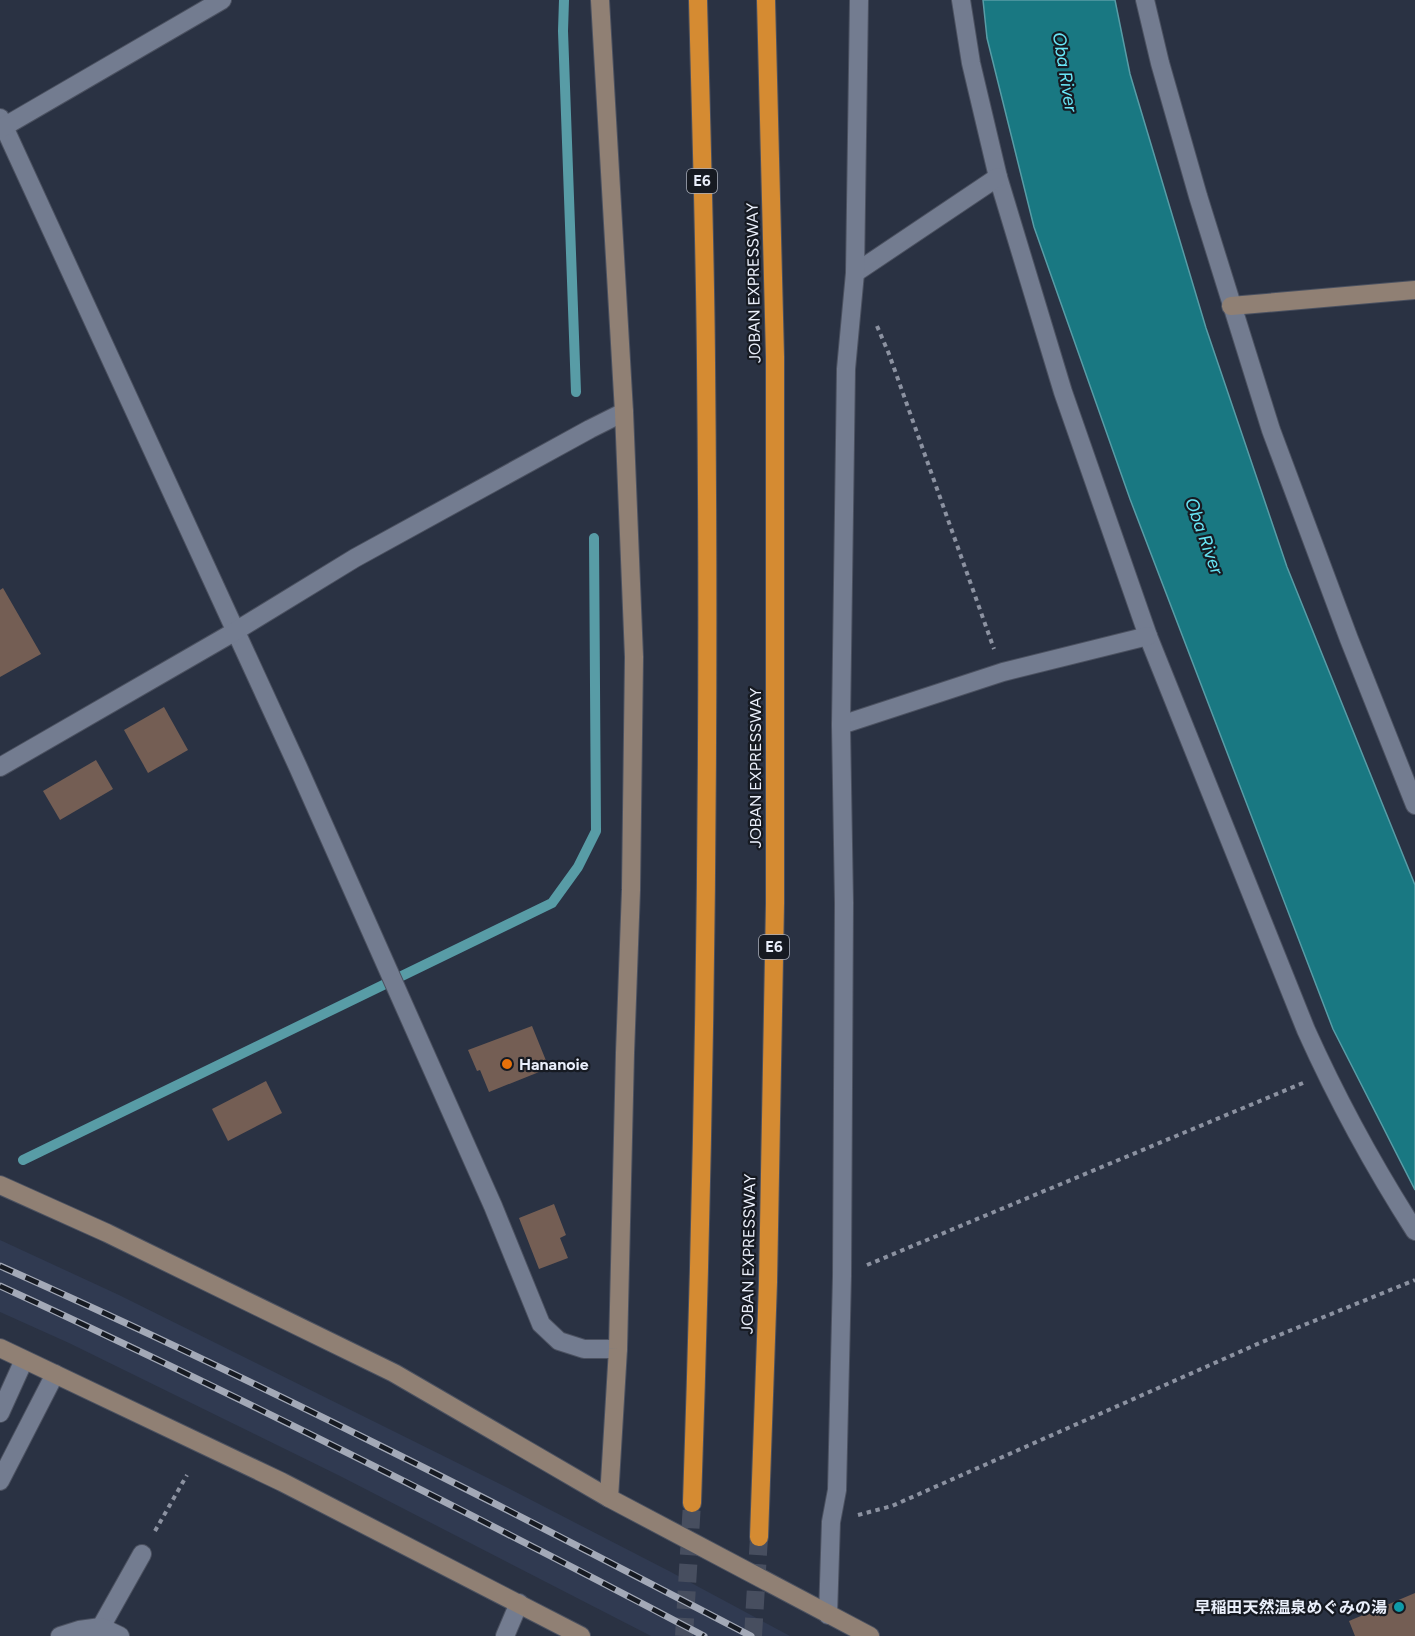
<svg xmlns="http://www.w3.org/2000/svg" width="1415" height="1636" viewBox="0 0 1415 1636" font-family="Figtree,'Noto Sans JP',sans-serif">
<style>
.built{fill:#303a51}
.water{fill:#197882;stroke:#589ca6;stroke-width:1.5}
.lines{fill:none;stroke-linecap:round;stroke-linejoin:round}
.stream{stroke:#589ca6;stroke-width:10}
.building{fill:#745e54}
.highway-tunnel{stroke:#474e5f;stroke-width:18;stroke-dasharray:18 9;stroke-linecap:butt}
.street-casing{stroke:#4b5160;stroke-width:20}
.secondary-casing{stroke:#4b5160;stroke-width:20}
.highway-casing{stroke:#4b5160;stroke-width:20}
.path{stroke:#8c92a1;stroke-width:4;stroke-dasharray:4.5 4.5;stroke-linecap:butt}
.street{stroke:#737c90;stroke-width:18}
.secondary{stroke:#908074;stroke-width:18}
.highway{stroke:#d58b32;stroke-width:18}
.rail-casing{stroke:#a3a9b7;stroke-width:7}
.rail{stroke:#161a22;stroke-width:4.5;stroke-dasharray:14;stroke-linecap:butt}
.food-dot{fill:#e8710a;stroke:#161a22;stroke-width:2}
.culture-dot{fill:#0f9aa8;stroke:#161a22;stroke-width:2}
.labels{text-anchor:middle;stroke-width:4.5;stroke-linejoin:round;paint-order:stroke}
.shield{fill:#161a22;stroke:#aaafba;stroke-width:1.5}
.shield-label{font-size:15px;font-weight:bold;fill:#eaeffb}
.street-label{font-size:16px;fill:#eaeffb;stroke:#161a22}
.poi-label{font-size:16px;font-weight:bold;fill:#eaeffb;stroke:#161a22;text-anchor:start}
.water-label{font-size:18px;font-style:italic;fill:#69e7f7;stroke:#161a22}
</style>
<rect width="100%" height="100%" fill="#2a3243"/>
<path class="built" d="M0 1240 119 1295 502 1485 669 1571 790 1636H651L340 1476 69 1343 0 1312Z"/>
<path class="water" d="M983 0H1115L1130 74 1206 328 1287 567 1415 885V1190L1333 1029 1130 499 1034 227 987 38Z"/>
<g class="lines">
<g class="stream">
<path d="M564 0 563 31 576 392"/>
<path d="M23 1160 552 903 578 867 596 831 594 538"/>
</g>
</g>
<g class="building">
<path d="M3 588 41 654 0 677V590Z"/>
<path d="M164 707 188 750 148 773 124 730Z"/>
<path d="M96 760 113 789 60 820 43 791Z"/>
<path d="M532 1026 549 1068 489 1092 480 1070 477 1071 468 1050Z"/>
<path d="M266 1081 282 1113 228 1141 212 1109Z"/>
<path d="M554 1204 566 1235 560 1238 568 1258 539 1269 519 1218Z"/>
<path d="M1415 1593V1636H1355L1349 1621Z"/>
</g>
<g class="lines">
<g class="highway-tunnel">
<path d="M684 1636 692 1503"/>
<path d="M753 1636 759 1537"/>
</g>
<defs>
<g id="street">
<path d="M961 0 971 63 998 177 1063 392 1148 636 1306 1030C1337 1099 1374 1167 1415 1231"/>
<path d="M1145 0 1160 63 1198 196 1271 430 1349 639 1415 805"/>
<path d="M0 118 298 767 493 1206 541 1324 559 1341 584 1349H618"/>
<path d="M0 129 222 0"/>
<path d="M855 273 998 177"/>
<path d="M841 725 1003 672 1148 636"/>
<path d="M0 767 234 632 355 558 590 429 624 412"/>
<path d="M0 1413 24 1360"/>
<path d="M0 1481 55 1374"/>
<path d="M828 1615 831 1522 837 1490 842 1276 844 903 841 725 846 369 855 273 859 0"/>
<path d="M101 1627 142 1554"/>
<path d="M60 1636 79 1630 101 1627 120 1636"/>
<path d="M505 1636 519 1603"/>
</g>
<g id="secondary">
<path d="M600 0 624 412 634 657 631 890 625 1053 618 1349 609 1498"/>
<path d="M1231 306 1415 290"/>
<path d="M0 1185 107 1233 394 1373 609 1498 870 1636"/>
<path d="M0 1348 282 1482 581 1636"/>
</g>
<g id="highway">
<path d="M692 1503C705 1123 710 743 706 362 705 242 701 121 698 0"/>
<path d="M759 1537 768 1282 775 903V357L766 0"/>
</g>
</defs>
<use href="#street" class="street-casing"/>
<use href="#secondary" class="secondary-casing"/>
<use href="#highway" class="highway-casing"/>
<g class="path">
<path d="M877 326 889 354 994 649"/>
<path d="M867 1265 1303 1083"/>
<path d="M858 1515 892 1506 1262 1342 1415 1280"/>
<path d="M155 1531 187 1475"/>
</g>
<use href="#street" class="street"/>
<use href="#secondary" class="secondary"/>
<use href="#highway" class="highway"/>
<defs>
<g id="rail">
<path d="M0 1266C255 1379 504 1507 751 1636"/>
<path d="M0 1286C238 1395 472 1514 704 1636"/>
</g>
</defs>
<use href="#rail" class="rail-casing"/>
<use href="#rail" class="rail"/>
</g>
<circle class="food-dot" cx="507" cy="1064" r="6"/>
<circle class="culture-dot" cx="1399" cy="1607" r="6"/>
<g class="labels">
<g class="shield">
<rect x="687" y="169" width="30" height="24" rx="4.5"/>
<rect x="759" y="935" width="30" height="24" rx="4.5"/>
</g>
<g class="shield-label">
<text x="702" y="186">E6</text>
<text x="774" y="952">E6</text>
</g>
<g class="street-label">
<text transform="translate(753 283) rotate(-91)" y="6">JOBAN EXPRESSWAY</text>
<text transform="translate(755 768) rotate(-90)" y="6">JOBAN EXPRESSWAY</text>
<text transform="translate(748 1254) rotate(-89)" y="6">JOBAN EXPRESSWAY</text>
</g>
<g class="poi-label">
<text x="519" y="1070">Hananoie</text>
<text x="1387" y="1613" text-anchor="end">早稲田天然温泉めぐみの湯</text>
</g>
<g class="water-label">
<text transform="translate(1065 72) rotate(81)" y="6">Oba River</text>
<text transform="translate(1204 536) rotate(70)" y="6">Oba River</text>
</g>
</g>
</svg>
